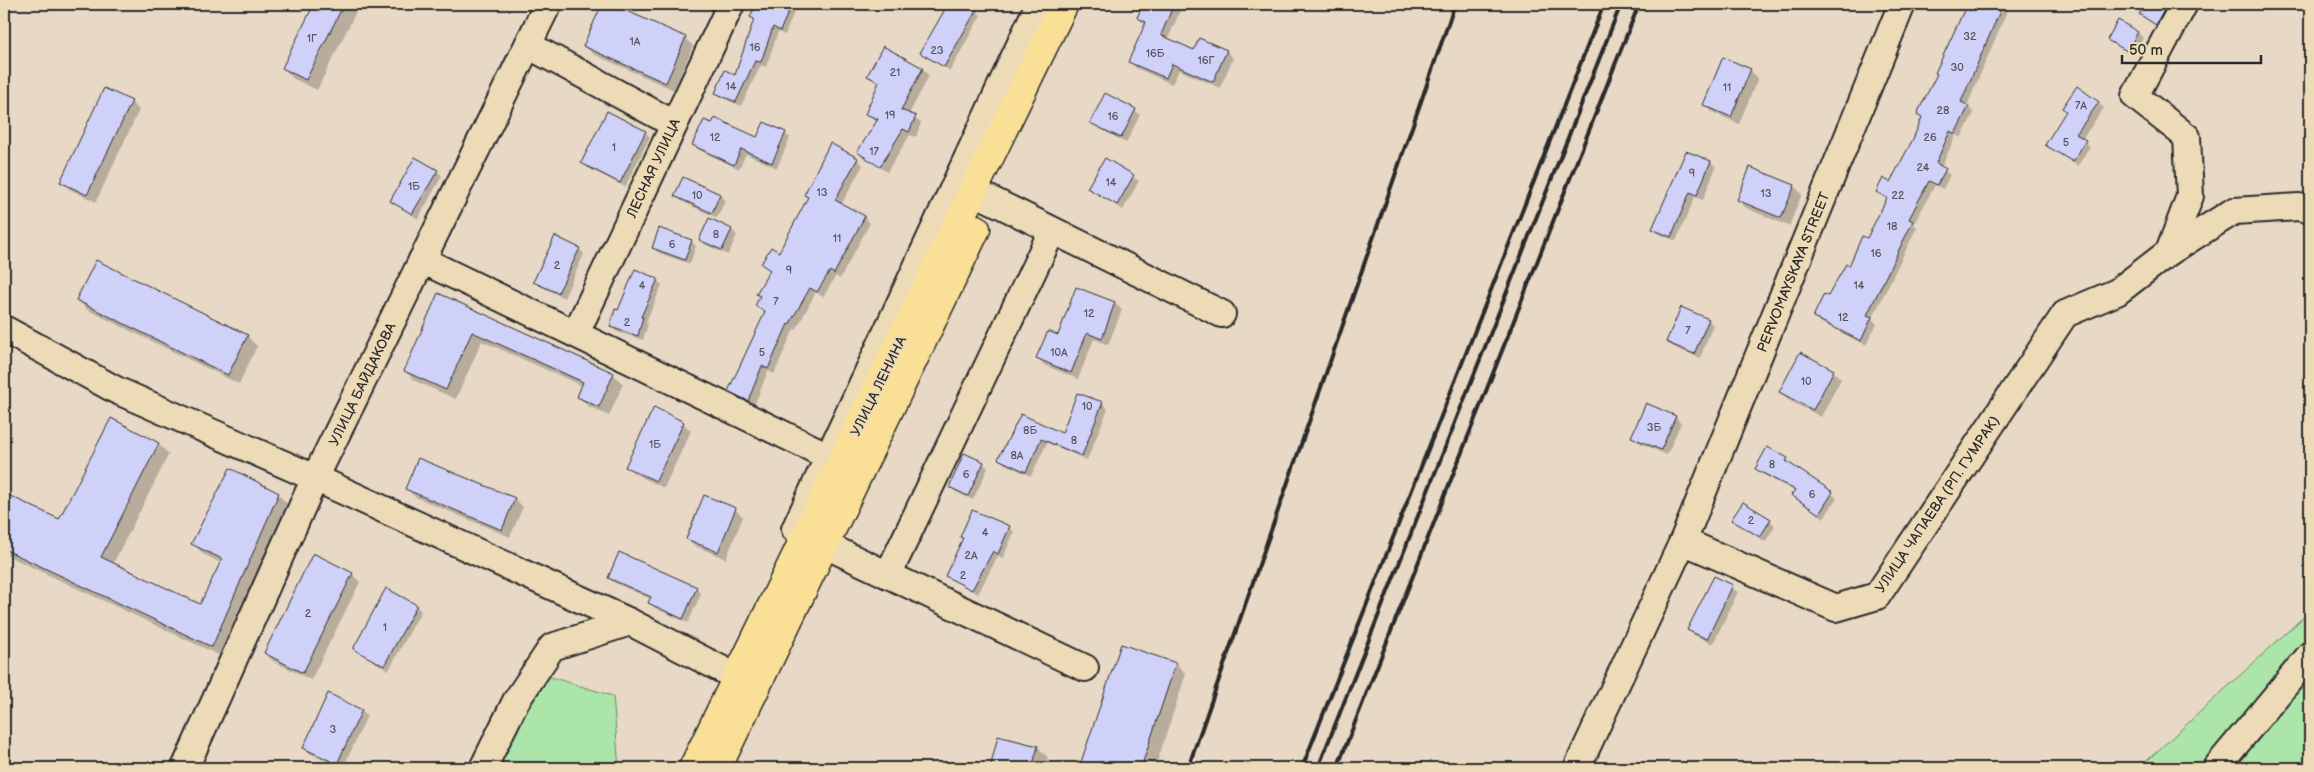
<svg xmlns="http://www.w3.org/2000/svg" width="2314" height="772" viewBox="0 0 2314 772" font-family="'Balsamiq Sans',sans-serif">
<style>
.green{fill:#abe5a9;stroke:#6b886a}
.shadow{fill:#0003}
.building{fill:#cfd1f9;stroke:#2b2b2b}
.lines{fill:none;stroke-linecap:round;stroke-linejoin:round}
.minor-casing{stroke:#2b2b2b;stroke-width:30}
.major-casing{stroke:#2b2b2b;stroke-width:31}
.minor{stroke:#eddbb8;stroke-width:26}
.major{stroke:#fadf96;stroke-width:28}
.rail{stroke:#2b2b2b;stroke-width:4}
.labels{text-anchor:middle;stroke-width:4;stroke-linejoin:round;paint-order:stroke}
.number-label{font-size:11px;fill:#54545e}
.street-label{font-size:14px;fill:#2b2b2b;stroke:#eddbb8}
</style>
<rect width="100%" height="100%" fill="#e7d9c5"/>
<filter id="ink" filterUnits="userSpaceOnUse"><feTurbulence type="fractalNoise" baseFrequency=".02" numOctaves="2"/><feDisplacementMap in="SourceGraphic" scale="10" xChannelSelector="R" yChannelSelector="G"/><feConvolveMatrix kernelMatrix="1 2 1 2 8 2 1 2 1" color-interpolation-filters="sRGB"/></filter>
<g filter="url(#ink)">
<g class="green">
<path d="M2310 611V768H2139Z"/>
<path d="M541 674 613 696 619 768H496Z"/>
</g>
<g class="shadow">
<path d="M297 4H353L358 8 317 90 294 79 283 68 312 11Z"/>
<path d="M603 4H608L685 38 693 46 674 90 593 54 585 46Z"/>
<path d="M758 4H797L785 35 778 32 766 67 761 65 741 106 722 98 716 92 736 77 755 20 751 17Z"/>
<path d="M949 4H978L976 10 981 15 950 71 921 53Z"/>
<path d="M1145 4H1183L1168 39 1195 51 1200 39 1227 51 1233 58 1220 88 1179 70 1172 84 1136 68 1130 61 1146 25 1138 18Z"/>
<path d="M1967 4H2010L1967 106 1974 113 1961 138 1956 135 1941 168 1950 175 1943 189 1935 185 1914 224 1917 227 1872 319 1877 324 1866 345 1820 322 1815 317 1868 239 1887 199 1877 192 1891 184 1914 140 1923 118 1919 114 1938 75 1936 73Z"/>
<path d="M2147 4H2175L2161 29 2140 14Z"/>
<path d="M2138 33 2143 38 2133 55 2109 39Z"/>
<path d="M883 48 923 69 929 76 909 114 921 123 916 137 910 135 887 172 858 152 877 122 867 113 879 84 868 76Z"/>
<path d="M1724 59 1750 70 1758 78 1739 124 1712 112 1704 104Z"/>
<path d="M2078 88 2104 108 2082 139 2090 146 2078 166 2047 145 2067 112Z"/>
<path d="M131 102 139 110 96 202 69 189 61 181Z"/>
<path d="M1135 110 1140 115 1126 143 1097 127 1092 122Z"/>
<path d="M645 132 650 137 625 187 588 168 583 163Z"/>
<path d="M785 133 790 138 777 168 746 154 739 169 699 150 694 145 758 139Z"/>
<path d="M830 144 857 159 863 165 841 205 864 217 870 223 840 279 836 276 823 297 816 292 796 330 794 329 774 374 768 371 754 406 735 397 729 391 766 314 757 306 761 297 758 294 771 271 763 264 780 254 809 198 805 195Z"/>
<path d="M1105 160 1139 181 1123 210 1089 188Z"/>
<path d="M1711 162 1716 167 1703 200 1695 197 1676 241 1659 234 1653 229Z"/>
<path d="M437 171 442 176 418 219 391 201Z"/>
<path d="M684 179 720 195 725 201 717 218 681 201 676 196Z"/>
<path d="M1794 186 1802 194 1789 226 1746 208 1738 200Z"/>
<path d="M732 230 737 235 728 255 706 245 701 240Z"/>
<path d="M691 241 696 246 690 264 659 253 653 248Z"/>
<path d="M579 249 584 254 564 298 540 286 535 281Z"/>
<path d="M657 280 662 285 646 322 648 324 643 340 617 332 611 327 618 311Z"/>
<path d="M1077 288 1115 303 1122 310 1108 345 1094 339 1078 379 1044 365 1038 358 1058 337Z"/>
<path d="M439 295 613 374 623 384 609 416 588 406 578 396 583 386 482 341 456 399 415 381 405 371Z"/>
<path d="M77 300 247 336 257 346 239 384 88 310Z"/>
<path d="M1708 320 1713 325 1700 358 1673 347 1668 342Z"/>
<path d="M1833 371 1841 379 1821 417 1788 400 1780 392Z"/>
<path d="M1102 403 1108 409 1087 460 1047 443 1031 476 1005 464 1000 459 1022 416 1063 435Z"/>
<path d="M1647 405 1676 417 1681 423 1667 455 1638 442 1633 436Z"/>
<path d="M683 423 691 431 664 488 635 474 627 466Z"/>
<path d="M158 444 169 454 113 564 200 606 221 563 203 554 193 543 278 494 288 505 223 657 4 554V494L60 521Z"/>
<path d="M1767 449 1787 459 1792 466 1837 498 1824 518 1798 500 1792 495 1795 491 1762 474 1757 469Z"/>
<path d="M419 459 515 499 523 507 510 537 415 497 407 489Z"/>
<path d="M983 463 988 468 973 500 956 492 950 487Z"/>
<path d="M735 509 743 517 726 559 695 546 687 538Z"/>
<path d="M1733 519 1770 520 1775 526 1765 542Z"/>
<path d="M1009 527 1014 532 1003 558 998 556 978 594 947 576 964 539 962 537Z"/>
<path d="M352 574 360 582 311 680 273 661 265 653Z"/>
<path d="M1714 577 1738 592 1713 644 1694 635 1689 630Z"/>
<path d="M609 578 696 589 701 594 688 623 655 608 650 603 651 599 615 583Z"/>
<path d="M416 606 421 611 389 670 354 649Z"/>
<path d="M1122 645 1176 664 1186 674 1155 768H1080Z"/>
<path d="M362 711 367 716 343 768 309 753 304 748Z"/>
<path d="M999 737 1038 747 1048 758 1045 768H991Z"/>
</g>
<g class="building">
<path d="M314 4H344L306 80 282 68Z"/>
<path d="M602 4H611L686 37 666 83 583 46Z"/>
<path d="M756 4H792L780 31 773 27 761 62 755 61 736 102 715 93 725 70 735 75 754 19 750 17Z"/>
<path d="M948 4H968L977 9 944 67 920 53Z"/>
<path d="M1143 4H1174L1161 35 1194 50 1199 38 1227 50 1213 82 1172 64 1166 78 1128 62 1146 22 1137 18Z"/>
<path d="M1967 4H2003L1961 102 1969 106 1955 134 1950 131 1936 163 1946 169 1937 185 1929 181 1909 219 1913 221 1867 315 1872 317 1861 341 1813 317 1824 294 1828 296 1846 264 1849 266 1862 236 1867 238 1887 198 1876 192 1883 178 1890 182 1913 139 1922 117 1917 114 1937 74 1935 73Z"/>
<path d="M2146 4H2167L2156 25 2139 14Z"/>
<path d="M2118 20 2138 32 2127 51 2107 40Z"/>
<path d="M883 46 923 68 901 110 916 116 909 132 903 129 880 167 857 152 878 119 865 114 879 82 867 76Z"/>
<path d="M1723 57 1751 69 1731 117 1703 105Z"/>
<path d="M2077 86 2099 102 2076 134 2086 140 2073 162 2045 145 2066 111 2062 108Z"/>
<path d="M104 88 132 101 87 195 60 182Z"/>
<path d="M1105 93 1136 109 1121 138 1090 123Z"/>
<path d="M607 111 646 131 620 183 581 163Z"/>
<path d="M715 118 757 137 764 122 786 132 772 163 741 149 734 165 692 145 704 120 712 123Z"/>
<path d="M830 143 858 158 835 200 865 216 834 274 830 271 817 292 810 288 789 325 788 324 768 369 762 366 748 401 728 391 765 312 755 306 760 296 756 294 770 270 761 264 771 247 779 252 808 197 804 195Z"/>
<path d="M1686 151 1711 161 1697 195 1690 192 1671 237 1652 229Z"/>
<path d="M415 157 438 170 412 214 390 201Z"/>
<path d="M1105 158 1134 175 1117 205 1087 188Z"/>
<path d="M1750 167 1795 185 1781 218 1737 200Z"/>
<path d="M683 177 720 194 712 213 674 196Z"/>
<path d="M709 218 732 229 722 250 699 240Z"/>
<path d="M659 228 692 240 685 260 652 248Z"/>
<path d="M555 236 580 248 558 293 533 282Z"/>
<path d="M96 260 248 335 228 375 76 300Z"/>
<path d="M635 269 658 279 641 317H643L638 336 610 327 615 309 618 310Z"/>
<path d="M1076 287 1115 302 1102 339 1087 333 1071 373 1036 358 1048 331 1058 335Z"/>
<path d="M438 293 614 373 599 407 577 397 583 382 472 332 446 390 404 371Z"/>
<path d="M1681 307 1709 319 1694 354 1666 342Z"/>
<path d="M1800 352 1834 370 1813 410 1779 392Z"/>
<path d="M1077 393 1103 402 1082 456 1041 439 1026 472 998 459 1021 414 1062 433Z"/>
<path d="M1646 403 1676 416 1661 450 1631 437Z"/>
<path d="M654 407 684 422 656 481 625 467Z"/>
<path d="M111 418 159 443 101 557 200 604 222 559 191 544 230 468 279 493 212 647 4 549V493L59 519Z"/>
<path d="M1767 447 1788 458 1786 461 1833 492 1819 514 1791 495 1795 490 1755 469Z"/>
<path d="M964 453 984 462 968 496 949 487Z"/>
<path d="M418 458 515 498 502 530 405 489Z"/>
<path d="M704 495 736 508 718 552 686 539Z"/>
<path d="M1743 502 1771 519 1760 537 1731 520Z"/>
<path d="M972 510 1010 526 998 554 993 551 972 590 945 576 963 538 960 537Z"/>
<path d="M619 552 697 587 683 619 648 603 651 597 608 578Z"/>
<path d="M313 553 353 573 303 673 264 653Z"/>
<path d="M1714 576 1733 585 1707 639 1687 630Z"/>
<path d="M386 588 417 605 384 666 353 649Z"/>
<path d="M1121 644 1176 663 1141 768H1079Z"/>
<path d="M328 693 362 710 337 764 303 748Z"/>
<path d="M998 736 1038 746 1032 768H990Z"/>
</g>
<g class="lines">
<defs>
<g id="minor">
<path d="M528 45 674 124"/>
<path d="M973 191 1222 314"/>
<path d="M2169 252 2234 211 2299 207 2310 210"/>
<path d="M422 260 828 456"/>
<path d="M4 329 116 390 315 478 630 622 756 687"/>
<path d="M576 333 731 4"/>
<path d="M795 529 1039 4"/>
<path d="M806 536 1085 668"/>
<path d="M1683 541 1836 608 1877 596 2065 314 2117 292 2169 252 2190 196 2187 137 2135 96 2184 4"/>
<path d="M888 575 1052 231"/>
<path d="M185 768 315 478 548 4"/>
<path d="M483 768 516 701 552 647 630 622"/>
<path d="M1577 768 1683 541 1902 4"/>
<path d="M2216 768 2310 655"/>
</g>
<g id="major">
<path d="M693 768 1064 4"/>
<path d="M717 768 976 229"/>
</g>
</defs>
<use href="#minor" class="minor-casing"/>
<use href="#major" class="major-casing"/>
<use href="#minor" class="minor"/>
<use href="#major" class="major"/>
<g class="rail">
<path d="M1188 768 1455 4"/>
<path d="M1302 768 1604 4"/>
<path d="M1318 768 1621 4"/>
<path d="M1337 768 1639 4"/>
</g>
</g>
</g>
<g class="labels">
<g class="number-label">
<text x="1970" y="40">32</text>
<text x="312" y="42">1Г</text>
<text x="635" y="45">1А</text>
<text x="755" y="51">16</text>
<text x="937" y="54">23</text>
<text x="1155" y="57">16Б</text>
<text x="1206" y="64">16Г</text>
<text x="1957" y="71">30</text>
<text x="895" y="76">21</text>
<text x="731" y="90">14</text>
<text x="1727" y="91">11</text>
<text x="2081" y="109">7А</text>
<text x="1943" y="114">28</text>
<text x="890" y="119">19</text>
<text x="1113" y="120">16</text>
<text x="715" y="141">12</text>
<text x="1930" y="141">26</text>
<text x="2066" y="146">5</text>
<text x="614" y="151">1</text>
<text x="874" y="155">17</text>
<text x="1923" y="171">24</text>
<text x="1692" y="177">9</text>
<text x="1111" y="186">14</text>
<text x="414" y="190">1Б</text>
<text x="822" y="196">13</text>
<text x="1766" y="197">13</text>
<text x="697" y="199">10</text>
<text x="1898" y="199">22</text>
<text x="1892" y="230">18</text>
<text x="716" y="238">8</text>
<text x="837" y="242">11</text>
<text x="672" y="248">6</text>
<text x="1876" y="257">16</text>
<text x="557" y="269">2</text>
<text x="789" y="274">9</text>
<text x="642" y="289">4</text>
<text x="1859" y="289">14</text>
<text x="776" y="305">7</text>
<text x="1089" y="317">12</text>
<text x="1843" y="321">12</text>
<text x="627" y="326">2</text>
<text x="1688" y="334">7</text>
<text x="762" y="356">5</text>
<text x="1059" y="356">10А</text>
<text x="1806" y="385">10</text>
<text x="1087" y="410">10</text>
<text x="1654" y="431">3Б</text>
<text x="1030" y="434">8Б</text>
<text x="1074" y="444">8</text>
<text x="655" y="448">1Б</text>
<text x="1017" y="459">8А</text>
<text x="1772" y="468">8</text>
<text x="966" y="478">6</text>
<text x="1812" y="498">6</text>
<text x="1751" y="524">2</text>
<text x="985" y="536">4</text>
<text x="971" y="559">2А</text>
<text x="963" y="579">2</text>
<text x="308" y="617">2</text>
<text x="385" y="631">1</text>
<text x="333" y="733">3</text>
</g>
<g class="street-label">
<text transform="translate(653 168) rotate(-65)" y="5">ЛЕСНАЯ УЛИЦА</text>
<text transform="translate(1793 272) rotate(-68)" y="5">PERVOMAYSKAYA STREET</text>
<text transform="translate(362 384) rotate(-64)" y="5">УЛИЦА БАЙДАКОВА</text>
<text transform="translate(878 386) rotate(-64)" y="5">УЛИЦА ЛЕНИНА</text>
<text transform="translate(1937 504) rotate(-56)" y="5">УЛИЦА ЧАПАЕВА (РП. ГУМРАК)</text>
</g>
</g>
<rect width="2314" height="772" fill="none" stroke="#eddbb8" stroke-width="20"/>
<rect x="10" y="10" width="2294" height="752" fill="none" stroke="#2b2b2b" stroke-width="2" filter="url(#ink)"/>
<path d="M2122 55v8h139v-8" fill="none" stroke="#2b2b2b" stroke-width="2.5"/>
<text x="2129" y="55" font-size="15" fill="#2b2b2b" stroke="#eddbb8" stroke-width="4" paint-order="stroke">50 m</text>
</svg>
